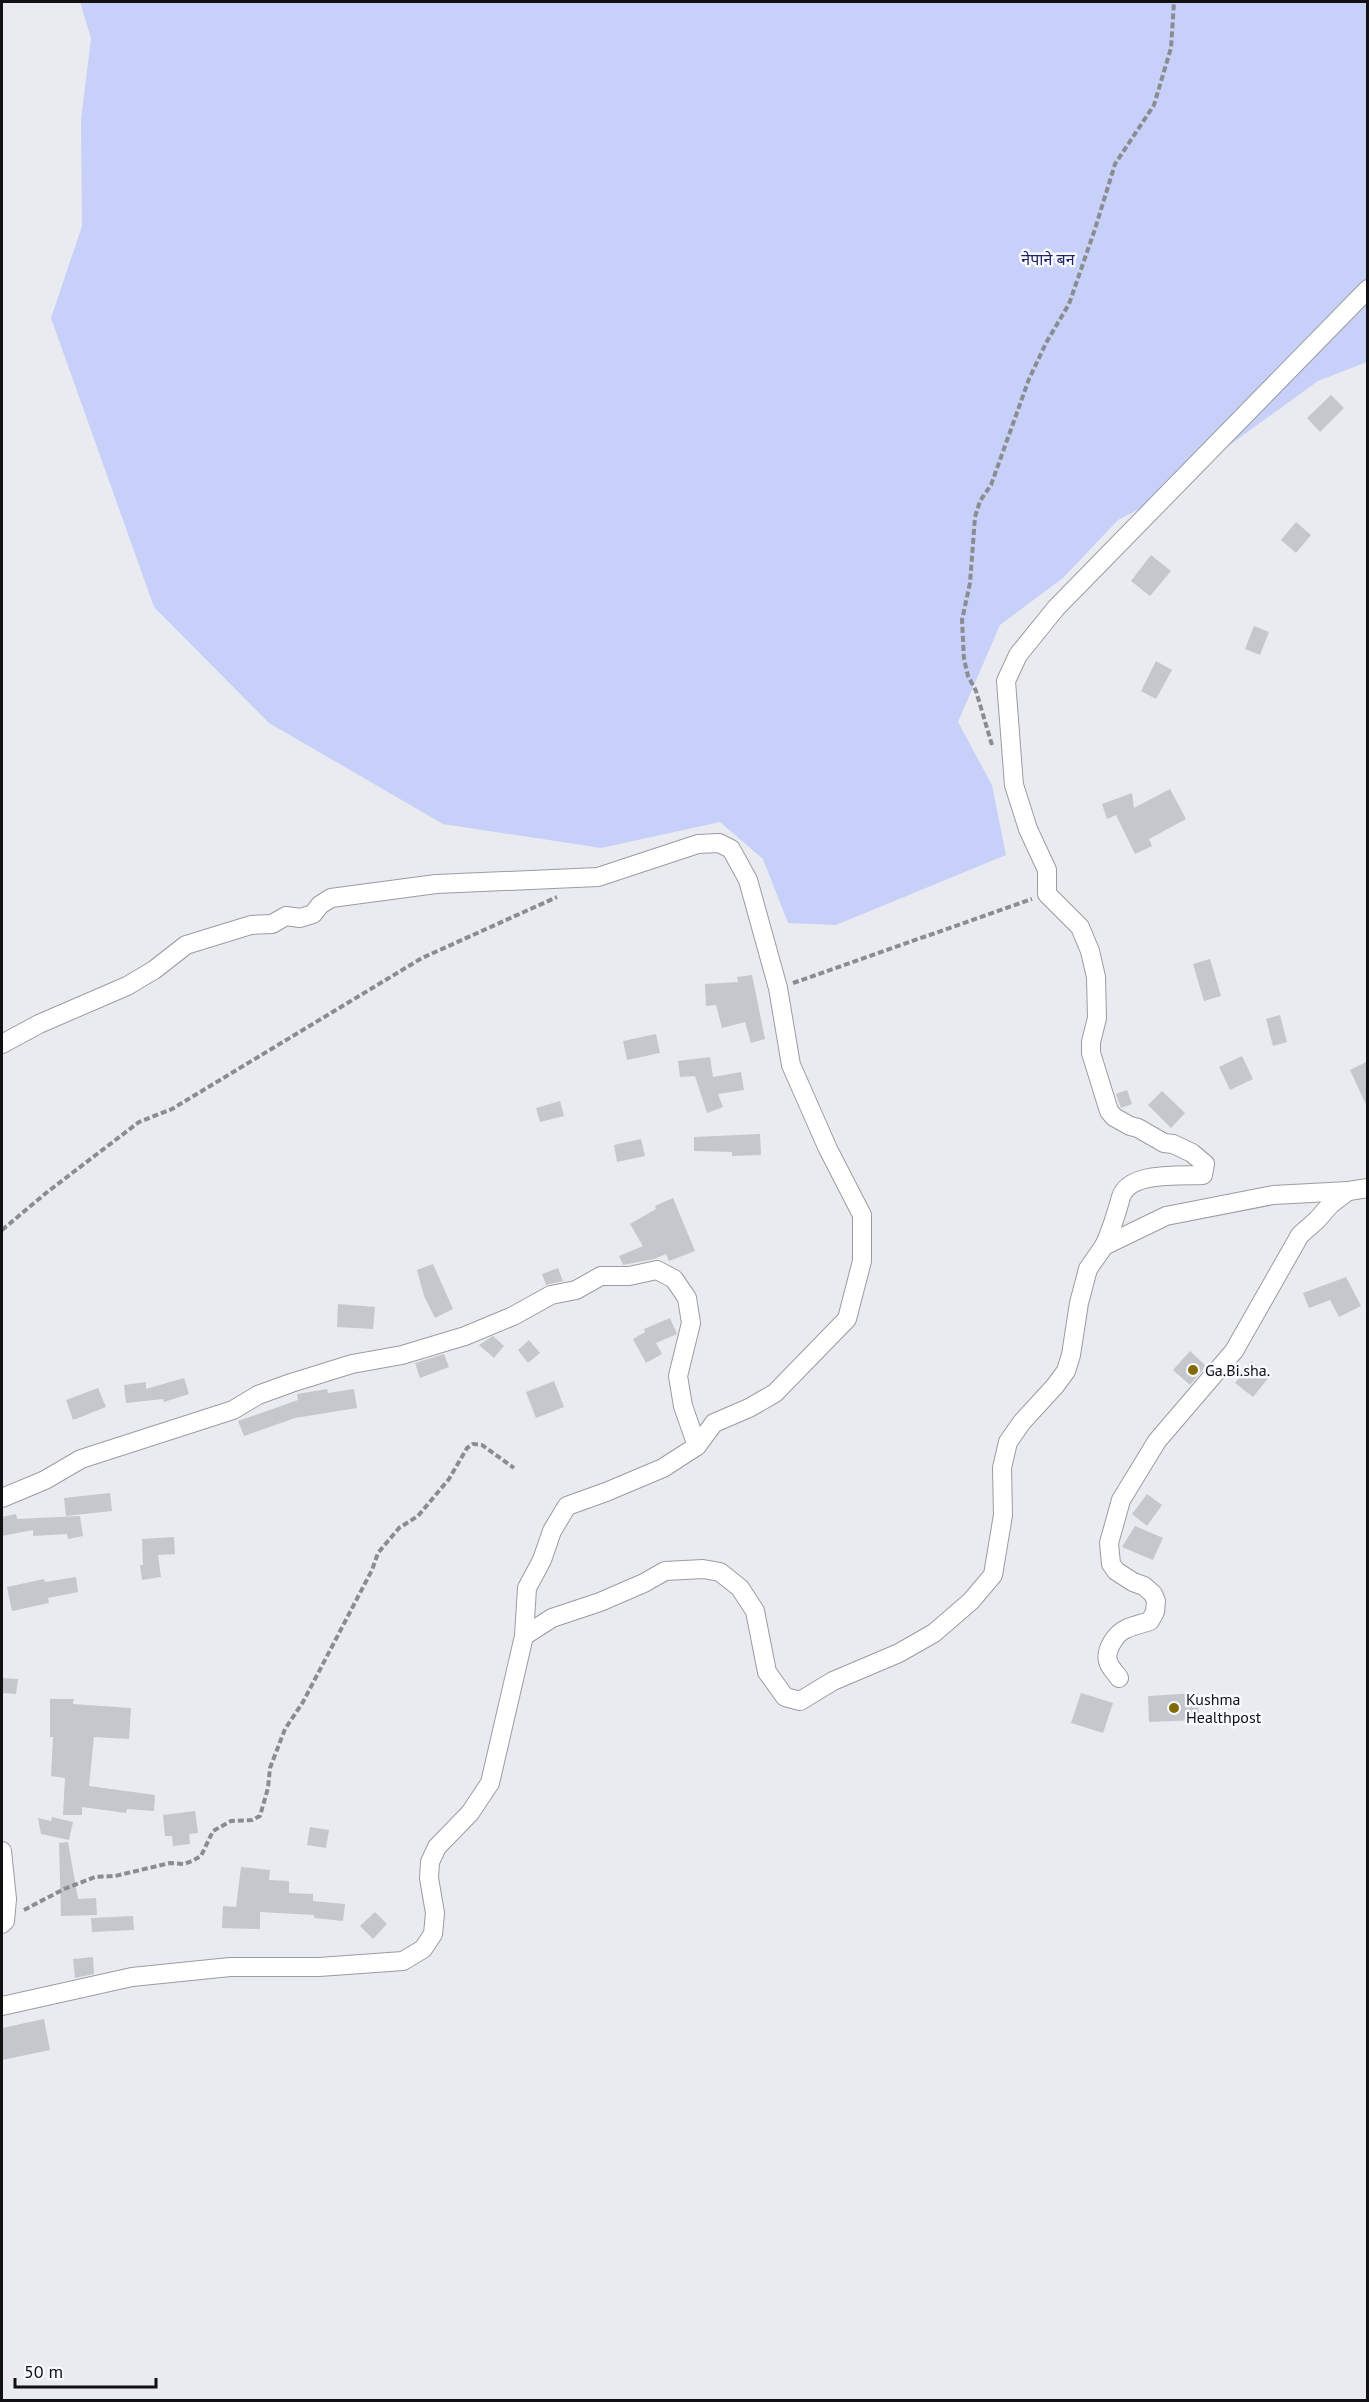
<svg xmlns="http://www.w3.org/2000/svg" width="1369" height="2402" viewBox="0 0 1369 2402" font-family="'PT Sans','Noto Sans Devanagari',sans-serif">
<style>
.green{fill:#c6d0f9}
.building{fill:#c5c7cc}
.lines{fill:none;stroke-linecap:round;stroke-linejoin:round}
.minor-casing{stroke:#9b9ca1;stroke-width:20}
.path{stroke:#8b8c90;stroke-width:4;stroke-dasharray:6 3;stroke-linecap:butt}
.minor{stroke:#fff;stroke-width:18}
.poi-dot{fill:#806b04;stroke:#f7f9fe;stroke-width:2}
.labels{text-anchor:middle;stroke-width:5;stroke-linejoin:round;paint-order:stroke}
.park-label{font-size:16px;fill:#1f2169;stroke:#f7f9fe}
.poi-label{font-size:16px;fill:#111113;stroke:#f7f9fe;text-anchor:start}
</style>
<rect width="100%" height="100%" fill="#eaebf0"/>
<path class="green" d="M80 2H1367V362L1318 381 1147 505 1118 520 1063 578 1000 625 958 722 992 785 1006 855 836 925 788 923 763 859 720 822 601 848 443 824 269 723 154 607 51 318 82 226 81 120 91 38Z"/>
<g class="building">
<path d="M1331 395 1344 408 1320 432 1307 418Z"/>
<path d="M1296 522 1311 535 1296 553 1281 540Z"/>
<path d="M1151 555 1171 571 1150 596 1131 581Z"/>
<path d="M1254 626 1269 632 1260 655 1245 649Z"/>
<path d="M1156 661 1172 670 1156 699 1141 691Z"/>
<path d="M1170 789 1186 819 1149 839 1152 846 1135 854 1116 815 1107 819 1102 804 1132 793 1134 808Z"/>
<path d="M1210 959 1221 996 1204 1001 1193 964Z"/>
<path d="M752 975 765 1039 751 1043 745 1022 722 1028 716 1005 706 1006 705 984 738 982 737 977Z"/>
<path d="M1280 1015 1287 1042 1273 1046 1266 1019Z"/>
<path d="M656 1034 660 1053 627 1060 623 1041Z"/>
<path d="M1242 1056 1253 1079 1230 1090 1219 1067Z"/>
<path d="M710 1057 713 1077 741 1072 744 1090 718 1094 723 1107 707 1113 695 1076 680 1077 678 1061Z"/>
<path d="M1368 1061V1109L1350 1070Z"/>
<path d="M1127 1090 1132 1104 1121 1108 1116 1094Z"/>
<path d="M1162 1091 1185 1113 1171 1128 1148 1105Z"/>
<path d="M560 1101 564 1116 540 1122 536 1108Z"/>
<path d="M760 1134 761 1155 732 1156V1152L694 1151V1137Z"/>
<path d="M641 1139 645 1156 617 1162 614 1145Z"/>
<path d="M673 1198 695 1251 669 1261 666 1254 654 1259 623 1265 619 1256 643 1246 630 1224 656 1209 655 1206Z"/>
<path d="M433 1264 453 1309 435 1318 424 1296 417 1270Z"/>
<path d="M558 1268 563 1281 546 1285 542 1274Z"/>
<path d="M1346 1277 1361 1306 1339 1317 1330 1300 1309 1308 1303 1293Z"/>
<path d="M338 1304 375 1307 373 1329 337 1327Z"/>
<path d="M670 1318 677 1334 656 1343 662 1354 646 1363 633 1339 645 1332 644 1329Z"/>
<path d="M493 1336 504 1346 494 1358 479 1345Z"/>
<path d="M529 1340 540 1353 528 1363 518 1350Z"/>
<path d="M1190 1351 1206 1366 1190 1385 1173 1370Z"/>
<path d="M444 1354 449 1367 420 1378 415 1363Z"/>
<path d="M1251 1361 1270 1376 1253 1397 1235 1383Z"/>
<path d="M184 1378 189 1394 164 1402 163 1399 126 1403 124 1385 146 1382V1389Z"/>
<path d="M554 1381 564 1407 536 1418 526 1392Z"/>
<path d="M98 1388 106 1407 73 1420 66 1400Z"/>
<path d="M327 1389 328 1393 354 1389 357 1408 295 1418 244 1436 238 1421 298 1400 297 1394Z"/>
<path d="M110 1493 112 1511 66 1516 64 1498Z"/>
<path d="M1147 1494 1162 1505 1147 1526 1132 1514Z"/>
<path d="M16 1514 17 1519 80 1516 83 1536 68 1539 67 1534 33 1536V1530L2 1536V1517Z"/>
<path d="M1135 1526 1163 1538 1153 1560 1122 1547Z"/>
<path d="M174 1537 175 1554 158 1555 161 1577 142 1580 140 1565H143L142 1539Z"/>
<path d="M76 1577 78 1592 48 1598 49 1603 12 1611 7 1587 44 1579 45 1582Z"/>
<path d="M2 1678 18 1679 16 1694 2 1693Z"/>
<path d="M1081 1693 1113 1703 1103 1733 1071 1723Z"/>
<path d="M1198 1693 1199 1720 1149 1722 1148 1696Z"/>
<path d="M50 1699H74L73 1704 131 1708 129 1739 94 1737 89 1786 155 1795 154 1811 127 1809 126 1813 82 1807V1815H63L65 1778 51 1776 53 1737H50Z"/>
<path d="M195 1811 198 1833 189 1834 190 1844 173 1846 172 1836H165L163 1815Z"/>
<path d="M52 1817 73 1822 69 1840 41 1834 38 1818 51 1821Z"/>
<path d="M310 1827 329 1830 326 1848 307 1845Z"/>
<path d="M68 1842 78 1899 96 1898 97 1915 61 1916 59 1843Z"/>
<path d="M241 1867 270 1870 269 1880 289 1881V1893L313 1894V1901L345 1904 343 1921 314 1918V1915L260 1912V1929L222 1928 223 1906 236 1907Z"/>
<path d="M375 1912 387 1924 373 1939 360 1926Z"/>
<path d="M133 1916 134 1930 92 1932 91 1918Z"/>
<path d="M93 1957 94 1974 75 1978 73 1959Z"/>
<path d="M44 2019 50 2050 2 2060V2028Z"/>
</g>
<g class="lines">
<defs>
<g id="minor">
<path d="M2 1044 39 1024 127 986 154 970 186 945 251 925 272 924 286 916 300 918 313 914 320 905 331 898 436 884 598 877 698 844 719 843 731 849 748 880 778 988 791 1065 828 1149 862 1215V1261L847 1319 775 1393 749 1408 714 1423 697 1446 663 1468 606 1492 567 1506 552 1531 542 1560 527 1588 524 1636 490 1783 470 1813 437 1847 430 1862 429 1878 435 1913 433 1934 423 1949 403 1961 319 1967H230L132 1977 2 2006"/>
<path d="M1104 1246C1112 1229 1116 1215 1121 1197 1129 1171 1182 1176 1203 1175L1205 1164 1192 1153 1173 1144 1164 1143 1138 1128 1130 1126 1114 1117 1109 1111 1091 1053V1042L1097 1018 1096 977 1090 951 1080 927 1047 894V870L1028 829 1014 785 1006 681 1018 655 1056 608 1368 289"/>
<path d="M2 1498 45 1480 81 1459 233 1410 258 1395 291 1383 352 1364 402 1355 465 1336 513 1316 551 1295 576 1290 601 1276H629L657 1270 674 1279 687 1298 691 1323 678 1376 683 1406 697 1446"/>
<path d="M524 1636 552 1618 600 1602 644 1583 665 1571 703 1569 720 1572 740 1588 755 1611 767 1672 785 1697 800 1701 833 1681 899 1653 934 1633 971 1601 993 1575 1003 1515 1002 1468 1008 1442 1022 1422 1055 1386 1066 1371 1071 1355 1079 1303 1088 1269 1104 1246 1166 1216 1273 1195 1349 1191 1368 1188"/>
<path d="M1119 1678C1116 1673 1109 1667 1108 1661 1105 1650 1116 1633 1126 1629 1134 1625 1142 1624 1150 1621L1155 1612 1156 1601 1153 1594 1144 1586 1133 1582 1116 1571 1111 1564 1109 1543 1121 1500 1157 1441 1234 1351 1300 1235 1317 1220 1331 1204 1348 1191"/>
<path d="M2 1851 7 1899 5 1921 2 1924"/>
</g>
</defs>
<use href="#minor" class="minor-casing"/>
<g class="path">
<path d="M992 745 976 691 968 676 964 659 962 620 970 583 975 517 980 501 991 485 1029 379 1046 343 1069 304 1095 229 1115 164 1154 105 1171 48 1174 2"/>
<path d="M793 983 1032 899"/>
<path d="M2 1230 46 1193 139 1122 172 1109 422 958 557 897"/>
<path d="M24 1910 64 1889 95 1877 115 1876 170 1863 184 1864 192 1861 201 1856 213 1831 231 1821 252 1820 260 1816 268 1788 270 1768 285 1729 303 1702 372 1570 378 1553 399 1528 418 1516 449 1479 467 1448 473 1444 482 1445 514 1468"/>
</g>
<use href="#minor" class="minor"/>
</g>
<g class="poi-dot">
<circle cx="1193" cy="1370" r="6"/>
<circle cx="1174" cy="1708" r="6"/>
</g>
<g class="labels">
<g class="park-label">
<text x="1048" y="265">नेपाने बन</text>
</g>
<g class="poi-label">
<text x="1205" y="1376">Ga.Bi.sha.</text>
<text x="1186" y="1705">Kushma<tspan x="1186" dy="18">Healthpost</tspan></text>
</g>
</g>
<rect width="1369" height="2402" fill="none" stroke="#111113" stroke-width="6"/>
<path d="M15 2378v9h141v-9" fill="none" stroke="#111113" stroke-width="3"/>
<text x="24" y="2378" font-size="18" fill="#111113" stroke="#f7f9fe" stroke-width="4.5" paint-order="stroke">50 m</text>
</svg>
